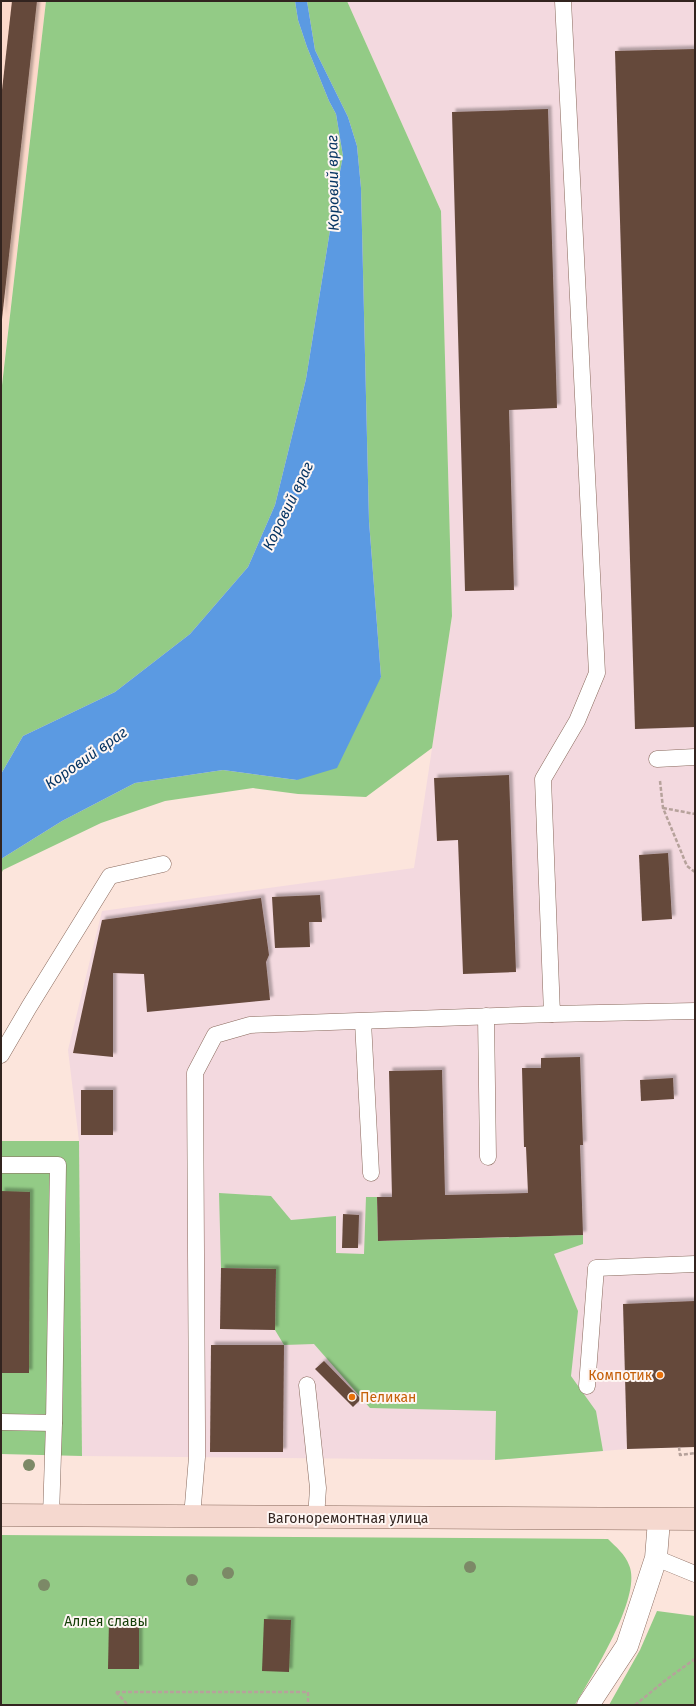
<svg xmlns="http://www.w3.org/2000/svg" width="696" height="1706" viewBox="0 0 696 1706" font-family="'Fira Sans',sans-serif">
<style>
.commercial{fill:#f3d9df}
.built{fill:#fcd9ca}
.green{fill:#93cb86}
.water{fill:#5b9ae2}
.building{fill:#65483b;filter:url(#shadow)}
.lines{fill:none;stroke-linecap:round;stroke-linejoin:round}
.lane-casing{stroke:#89695c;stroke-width:17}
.street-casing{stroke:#89695c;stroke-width:23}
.secondary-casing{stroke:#89695c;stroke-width:23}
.path{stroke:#b6a29b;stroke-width:2.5;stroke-dasharray:4 2;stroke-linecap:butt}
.lane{stroke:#fff;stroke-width:16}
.street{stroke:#fff;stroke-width:22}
.secondary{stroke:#f5d8cf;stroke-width:22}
.tree{fill:#7c8967}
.food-dot{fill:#e8710a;stroke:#fef6f3;stroke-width:1.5}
.labels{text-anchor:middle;stroke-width:4;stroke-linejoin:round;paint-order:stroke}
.food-label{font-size:14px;fill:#c56008;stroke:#fef6f3;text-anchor:end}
.street-label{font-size:14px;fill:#32241f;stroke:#fef6f3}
.park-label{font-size:14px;fill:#143e08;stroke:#fef6f3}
.water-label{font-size:15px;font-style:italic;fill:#083664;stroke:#fef6f3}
</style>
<defs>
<filter id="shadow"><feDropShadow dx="3.5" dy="-3.5" stdDeviation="1" flood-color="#0004"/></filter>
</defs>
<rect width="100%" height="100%" fill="#fce5dc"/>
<path class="commercial" d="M347 1H695V1447L627 1449 495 1460 82 1456 79 1141 68 1050 102 911 414 868 452 616 441 211Z"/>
<path class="built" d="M1 1H46L1 391Z"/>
<g class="green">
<path d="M46 1H295L298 20 307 47 329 101 336 114 343 156 337 187 306 379 275 505 248 567 190 634 115 692 23 736 1 774V394Z"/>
<path d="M307 1H347L441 211 452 616 432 748 366 797 298 794 253 788 165 801 101 823 3 870 1 874V859L62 821 135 783 223 770 297 780 381 677 369 521 361 188 357 146 348 117 315 50Z"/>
<path d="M1 1141H79L82 1456 1 1454Z"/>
<path d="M219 1193 271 1196 291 1220 336 1216V1253L364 1254 366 1197H377L378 1241 583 1235V1244L554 1254 578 1311 571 1376 596 1411 603 1451 495 1460 496 1411 370 1408 314 1344 284 1345 275 1330 276 1269 221 1268Z"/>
<path d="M1 1535 608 1539C616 1547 625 1554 629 1565 643 1596 591 1677 575 1705H1Z"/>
<path d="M657 1611 695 1616V1705H609L640 1650Z"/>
</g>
<path class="water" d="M295 1H307L315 50 348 117 357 146 361 188 369 521 381 677 337 768 297 780 223 770 135 783 62 821 1 859V774L23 736 115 692 190 634 248 567 275 505 306 379 337 187 343 156 336 114 329 101 307 47 298 20Z"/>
<g class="building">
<path d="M12 1H37L2 319 1 99Z"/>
<path d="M695 49V727L635 729 615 51Z"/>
<path d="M548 109 557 408 509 410 514 590 465 591 452 112Z"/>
<path d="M509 775 516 972 463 974 458 840 437 841 434 778Z"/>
<path d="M668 853 672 919 642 921 639 855Z"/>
<path d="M320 895 322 922H309L310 947 275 948 272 897Z"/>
<path d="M261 898 269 955 266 962 270 1000 147 1012 144 974 113 973V1057L73 1053 102 920Z"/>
<path d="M580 1057 583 1145H580L583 1235 378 1241 377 1197H392L389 1071 442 1070 445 1195 528 1193 526 1147H524L522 1068H541V1058Z"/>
<path d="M673 1078 674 1099 641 1101 640 1080Z"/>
<rect x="81" y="1090" width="32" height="45"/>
<path d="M1 1191 30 1192 29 1373H1Z"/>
<path d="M343 1214 359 1215 358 1248H342Z"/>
<path d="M221 1268 276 1269 275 1330 220 1329Z"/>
<path d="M695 1301V1447L627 1449 623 1304Z"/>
<path d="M211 1345H284L283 1452H210Z"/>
<path d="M324 1361 361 1399 353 1407 315 1369Z"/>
<path d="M264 1619 291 1620 289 1672 262 1671Z"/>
<path d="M109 1620H139V1669H108Z"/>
</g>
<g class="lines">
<defs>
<g id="lane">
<path d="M563 1 597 673 577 721 543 779 552 1014 695 1011"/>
<path d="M657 759 695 757"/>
<path d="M486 1016 488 1157"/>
<path d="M363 1022 371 1173"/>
<path d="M1 1055 29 1007 110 876 163 864"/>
<path d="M1 1165H58L54 1423 1 1422"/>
<path d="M307 1385 318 1488 316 1518"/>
<path d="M587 1386 596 1268 695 1264"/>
<path d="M51 1516 54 1423"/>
<path d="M192 1517 197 1457V1429L195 1073 215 1035 250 1025 552 1014"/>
<path d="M656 1558 695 1574"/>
</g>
<path id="street" d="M588 1705 627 1646 656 1558 659 1520"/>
<path id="secondary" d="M1 1515 695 1519"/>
</defs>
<use href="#lane" class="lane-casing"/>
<use href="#street" class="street-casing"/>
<use href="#secondary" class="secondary-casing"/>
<g class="path">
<path d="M660 781 663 808 687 866 695 872"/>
<path d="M663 808 695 814"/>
<path d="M679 1447 680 1455 695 1453"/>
<path d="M116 1692H308V1705"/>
<path d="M116 1692 128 1705"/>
<path d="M635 1705 667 1679 695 1659"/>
</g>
<use href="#lane" class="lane"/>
<use href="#street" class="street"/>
<use href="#secondary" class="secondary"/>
</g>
<g class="tree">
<circle cx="29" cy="1465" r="6"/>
<circle cx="470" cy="1567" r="6"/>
<circle cx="228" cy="1573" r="6"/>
<circle cx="192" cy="1580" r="6"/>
<circle cx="44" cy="1585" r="6"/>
</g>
<g class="food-dot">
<circle cx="660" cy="1375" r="4"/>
<circle cx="352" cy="1397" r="4"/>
</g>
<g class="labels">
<g class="food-label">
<text x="652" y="1380">Компотик</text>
<text x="360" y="1402" text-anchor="start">Пеликан</text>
</g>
<g class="street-label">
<text x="348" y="1523">Вагоноремонтная улица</text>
</g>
<g class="park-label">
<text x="106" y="1626">Аллея славы</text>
</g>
<g class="water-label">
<text transform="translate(333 183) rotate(-91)" y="5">Коровий враг</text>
<text transform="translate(288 506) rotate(-64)" y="5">Коровий враг</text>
<text transform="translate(86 758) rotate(-35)" y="5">Коровий враг</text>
</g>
</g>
<rect width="696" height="1706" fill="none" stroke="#32241f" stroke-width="4"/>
</svg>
